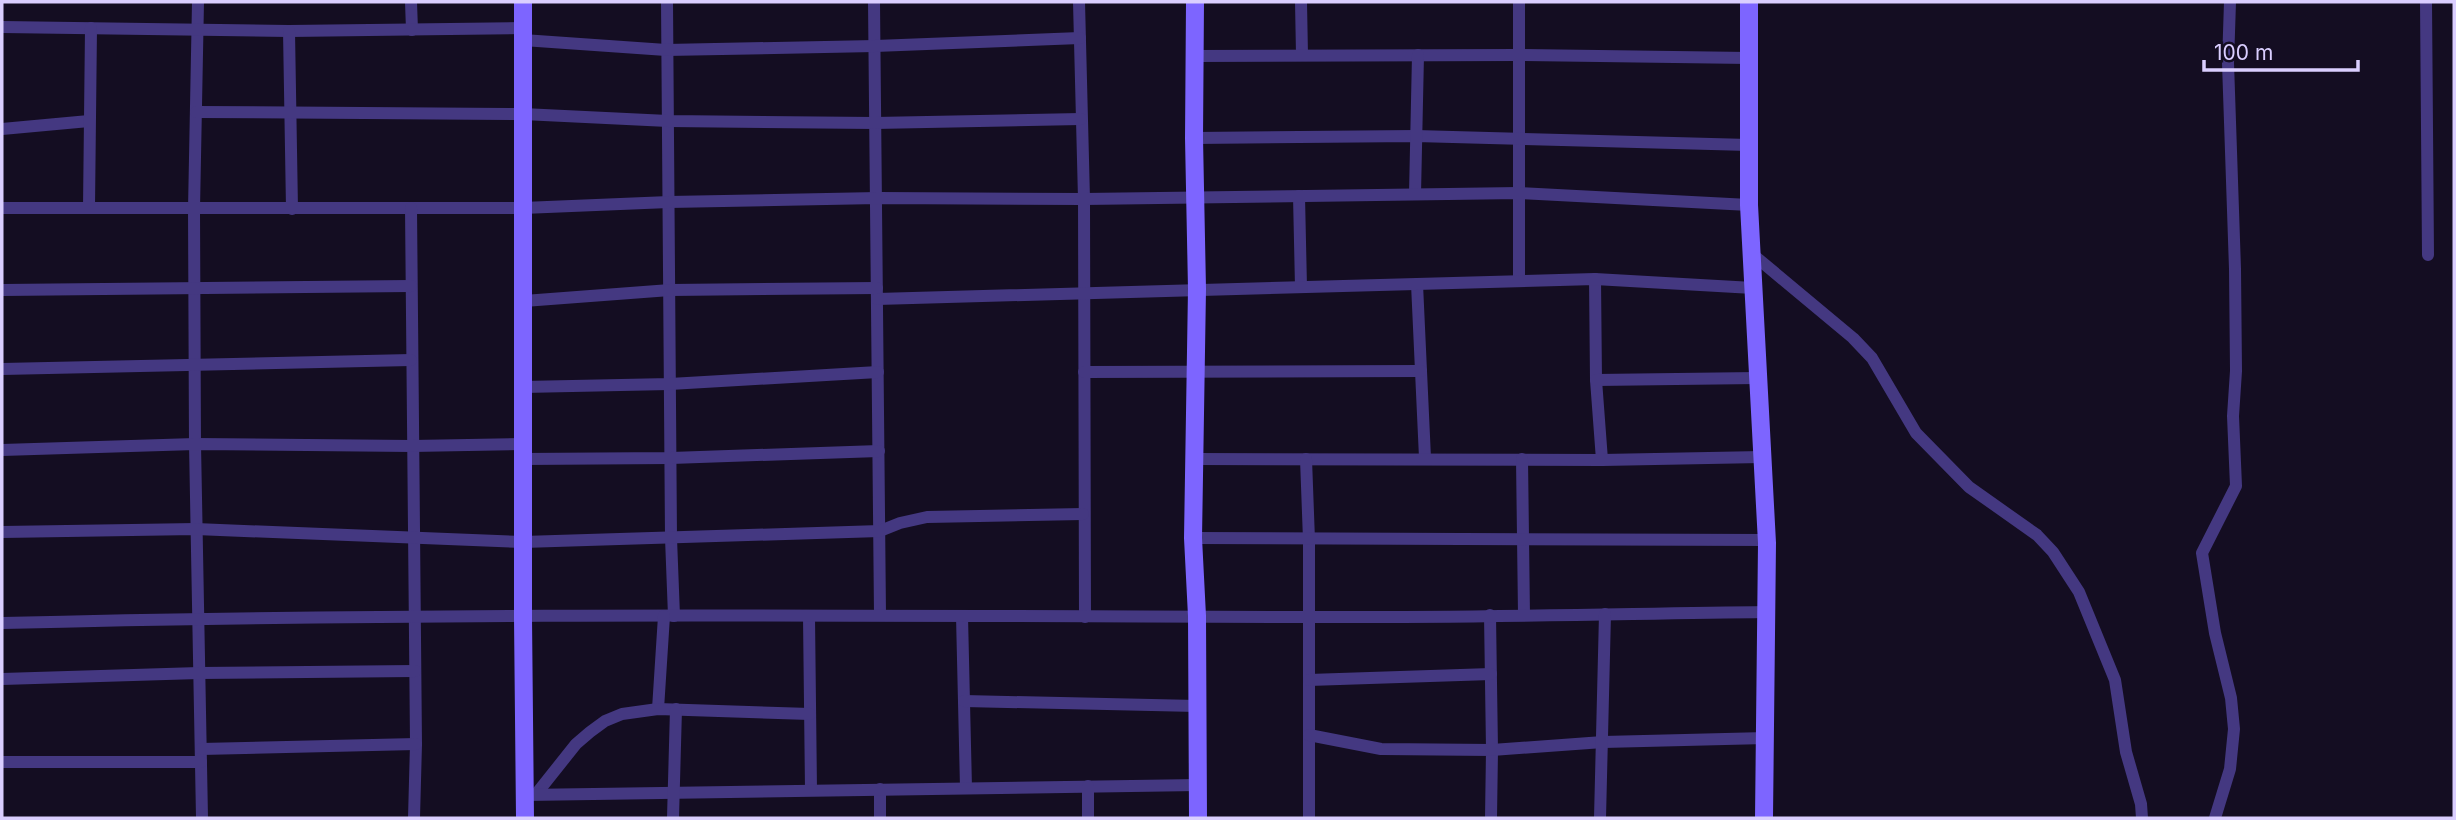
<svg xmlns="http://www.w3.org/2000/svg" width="2456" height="820" viewBox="0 0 2456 820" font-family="Inter,sans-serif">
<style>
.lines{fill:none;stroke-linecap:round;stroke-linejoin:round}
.street{stroke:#443881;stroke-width:12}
.secondary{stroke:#7d65ff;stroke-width:18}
</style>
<rect width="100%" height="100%" fill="#140d22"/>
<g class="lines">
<g class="street">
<path d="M198 2 194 209 195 444 202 818"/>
<path d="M411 2 412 30"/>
<path d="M667 2 671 538 674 616"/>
<path d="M874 2 880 615"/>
<path d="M1079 2 1084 199 1085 617"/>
<path d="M1301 2 1302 55"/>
<path d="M1519 2V281"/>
<path d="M2426 2 2428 255"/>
<path d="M2 27 289 31 523 28"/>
<path d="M289 31 292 209"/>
<path d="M523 40 666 50 875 46 1080 38"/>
<path d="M1195 56 1518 55 1749 58"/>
<path d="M196 112 523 114 668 121 875 123 1081 119"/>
<path d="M2 129 89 121"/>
<path d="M1194 138 1416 136 1749 145"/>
<path d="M1415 194 1418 55"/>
<path d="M1299 196 1301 287"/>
<path d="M89 207 91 28"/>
<path d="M2 208H523L669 202 878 198 1084 199 1519 193 1749 205"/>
<path d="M411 208 416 744 414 818"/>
<path d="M1751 253 1853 338 1872 358 1916 433 1969 487 2037 535 2053 552 2079 592 2115 680 2126 752 2141 804 2142 818"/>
<path d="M1595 279 1596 380 1602 460"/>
<path d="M1417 284 1425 458"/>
<path d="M2 290 411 286"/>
<path d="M877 299 1595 279 1753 288"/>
<path d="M524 301 670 290 877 288"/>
<path d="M2 369 411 360"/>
<path d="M1084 372 1421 371"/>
<path d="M1596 380 1757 378"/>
<path d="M523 387 670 384 878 372"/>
<path d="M2 450 195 444 412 446 522 444"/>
<path d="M523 459 671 458 879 451"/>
<path d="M1195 459 1602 460 1762 457"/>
<path d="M1306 459 1309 540V818"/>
<path d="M1522 459 1524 615"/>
<path d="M2 532 196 529 523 542 880 531 900 523 927 517 1083 514"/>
<path d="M1193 538 1767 540"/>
<path d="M1490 615 1492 750 1491 818"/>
<path d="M962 616 966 788"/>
<path d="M809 617 811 790"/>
<path d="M2 623C436 612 870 616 1304 617 1458 618 1611 614 1765 612"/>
<path d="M2 679 199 673 415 671"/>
<path d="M1309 680 1491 674"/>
<path d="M964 701 1197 706"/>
<path d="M658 709 664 616"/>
<path d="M1309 735 1381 749 1492 750 1603 742 1766 738"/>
<path d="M201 749 416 744"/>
<path d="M2 762H201"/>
<path d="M880 789V818"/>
<path d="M537 793 576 744 590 732 605 721 622 714 658 709 810 714"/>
<path d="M525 795 1198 785"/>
<path d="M673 818 676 709"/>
<path d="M1088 818V786"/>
<path d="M1600 818 1605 614"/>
<path d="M2215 818 2230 769 2234 729 2231 698 2215 633 2202 553 2236 486 2233 416 2236 371 2235 269 2228 63 2230 2"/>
</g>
<g class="secondary">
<path d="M523 2V618L525 818"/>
<path d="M1195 2 1194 138 1197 289 1193 538 1197 616 1198 818"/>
<path d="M1749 2V205L1767 543 1764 818"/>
</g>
</g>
<rect width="2456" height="820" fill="none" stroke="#daceff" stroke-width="7"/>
<path d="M2204 60v10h154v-10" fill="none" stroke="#daceff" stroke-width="3.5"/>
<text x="2214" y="60" font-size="21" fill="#daceff" stroke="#140d22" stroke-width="5" paint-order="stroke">100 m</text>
</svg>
